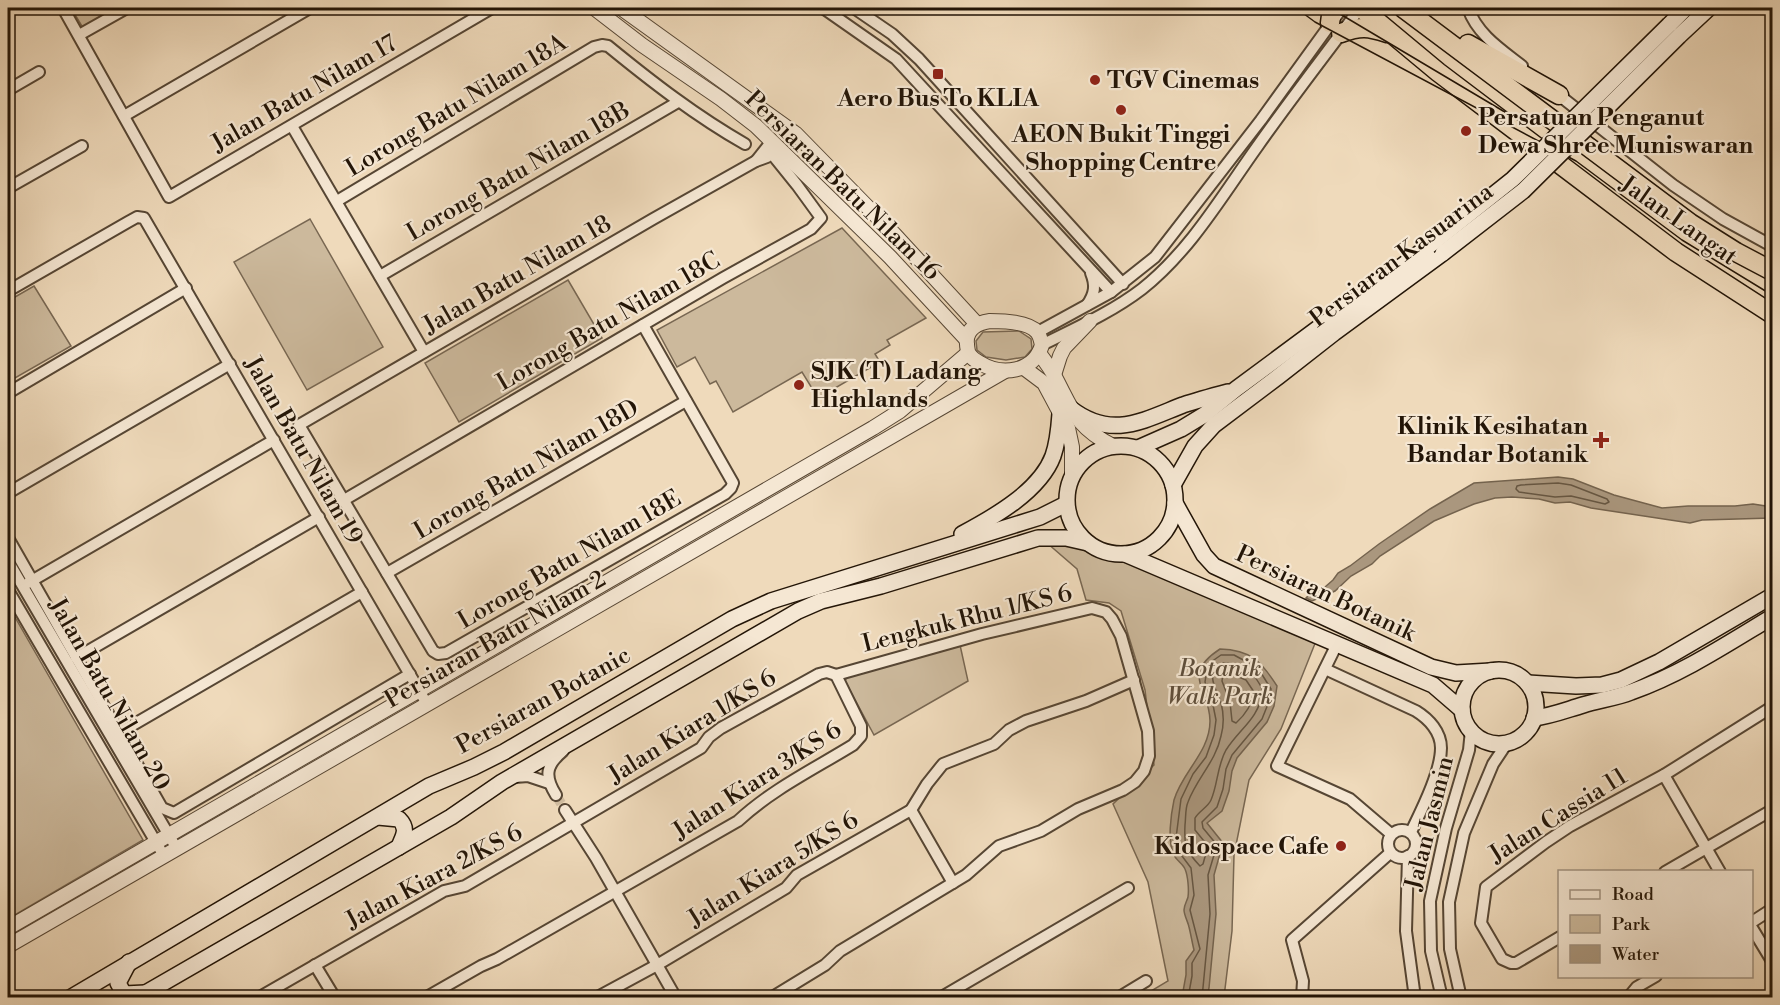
<svg xmlns="http://www.w3.org/2000/svg" width="1780" height="1005" viewBox="0 0 1780 1005" font-family="'Libre Bodoni',serif">
<style>
.green{fill:#ccb99c;stroke:#786752;stroke-width:1.5}
.water{fill:#aa977e;stroke:#74634e;stroke-width:1.5}
.lines{fill:none;stroke-linecap:round;stroke-linejoin:round}
.shore{stroke:#665642;stroke-width:1.5}
.minor-tunnel{stroke:#d0bca0;stroke-width:10;stroke-dasharray:10 5;stroke-linecap:butt}
.minor-casing{stroke:#564634;stroke-width:14}
.tertiary-casing{stroke:#564634;stroke-width:16}
.secondary-casing{stroke:#231507;stroke-width:18}
.trunk-casing{stroke:#231507;stroke-width:21}
.minor{stroke:#f5e7d3;stroke-width:10}
.tertiary{stroke:#f5e7d3;stroke-width:14}
.secondary{stroke:#f5e7d3;stroke-width:15}
.trunk{stroke:#efdabb;stroke-width:18}
.tram{stroke:#231507;stroke-width:1.5}
.secondary-bridge-casing{stroke:#231507;stroke-width:18;stroke-linecap:butt}
.secondary-bridge{stroke:#f5e7d3;stroke-width:15}
.poi-dot{fill:#8f2418;stroke:#f5e7d3;stroke-width:2}
.labels{text-anchor:middle;stroke-width:4.5;stroke-linejoin:round;paint-order:stroke}
.poi-label{font-size:24px;font-weight:bold;fill:#231507;stroke:#f5e7d3;text-anchor:start}
.street-label{font-size:24px;fill:#231507;stroke:#f5e7d3}
.park-label{font-size:24px;font-style:italic;fill:#5e4e3b;stroke:#f5e7d3}
</style>
<rect width="100%" height="100%" fill="#efdabb"/>
<filter id="stains"><feTurbulence type="fractalNoise" baseFrequency=".00333" numOctaves="4"/><feColorMatrix values="0 0 0 0 .2 0 0 0 0 .09 0 0 0 0 .02 0 0 0 .5 -.17"/></filter>
<radialGradient id="worn" r=".72"><stop offset=".6" stop-color="#630" stop-opacity="0"/><stop offset="1" stop-color="#630" stop-opacity=".3"/></radialGradient>
<g class="green">
<path d="M71 8H118L83 28Z"/>
<path d="M310 219 383 347 307 390 234 262Z"/>
<path d="M842 228 926 318 887 340 890 345 875 354 880 362 818 398 802 372 733 412 716 381 710 384 695 357 677 367 657 330Z"/>
<path d="M568 280 602 338 459 422 425 363Z"/>
<path d="M34 286 71 346 8 382V301Z"/>
<path d="M1019 331 1031 339 1032 349 1025 357 1006 360 986 357 977 350 976 341 983 332Z"/>
<path d="M1047 543 1087 546 1316 641 1281 729 1249 780 1234 855 1232 931 1224 997H1141L1168 981 1148 882 1113 804 1154 765 1145 690 1121 611 1109 603 1086 600 1077 569Z"/>
<path d="M8 605 143 840 8 919V604Z"/>
<path d="M960 645 968 681 874 735 845 681 849 673Z"/>
</g>
<g class="water">
<path d="M1558 477 1573 479 1614 495 1662 508 1688 506H1735L1753 504 1772 507V518L1702 520 1690 523 1591 508 1570 502 1555 503 1539 499 1512 497 1495 498 1474 504 1434 521 1380 556 1372 564 1351 576 1335 591 1312 601 1306 598 1310 594 1316 593 1325 587 1333 580 1338 573 1350 566 1379 544 1430 509 1474 483Z"/>
<path d="M1220 649C1251 650 1261 661 1277 686L1274 706 1267 722 1237 758 1232 771 1229 791 1222 811 1207 823 1223 843 1214 875 1216 914 1209 988 1207 997H1182L1186 975V961L1194 950C1192 942 1191 935 1189 927 1188 922 1184 915 1184 910 1184 905 1187 901 1188 897 1189 890 1188 876 1185 869 1183 864 1176 860 1174 855 1167 842 1171 814 1174 800 1182 772 1210 752 1210 721 1210 689 1180 675 1220 649Z"/>
</g>
<g class="lines">
<g class="shore">
<path d="M1558 483 1571 485 1607 499 1609 502 1605 504 1571 496 1555 497 1519 492 1516 489 1517 486 1521 485Z"/>
<path d="M1223 663C1242 662 1256 674 1263 691 1258 720 1241 727 1226 750 1217 766 1218 784 1211 800 1208 807 1199 811 1195 818V830L1208 846 1203 864 1200 866C1185 850 1184 846 1185 825 1186 817 1185 809 1188 802 1197 778 1216 761 1221 736 1224 725 1224 714 1221 703 1216 687 1204 675 1223 663Z"/>
<path d="M1227 672 1246 680 1254 692C1252 705 1246 714 1236 723L1232 721 1230 702 1222 681 1223 674Z"/>
<path d="M1188 998 1192 976V963L1200 949 1190 910 1194 895 1191 868 1179 852 1176 838 1181 799 1193 774 1206 757 1214 735 1216 720 1213 705 1205 682 1207 669 1211 662 1221 655H1234L1258 668 1271 689 1268 704 1262 719 1232 755 1226 769 1223 789 1217 807 1202 822 1203 828 1217 845 1208 875 1210 914 1202 998"/>
</g>
<path class="minor-tunnel" d="M556 795 565 810"/>
<defs>
<g id="minor">
<path d="M63 8 169 197 492 8"/>
<path d="M823 8 896 59 1111 292"/>
<path d="M854 8 892 34 919 59 1123 284"/>
<path d="M1468 8C1477 34 1500 49 1522 66"/>
<path d="M79 35 127 8"/>
<path d="M8 90 39 72"/>
<path d="M1555 92 1673 185 1723 219 1772 246"/>
<path d="M124 116 310 8"/>
<path d="M292 126 424 352"/>
<path d="M756 161 772 141"/>
<path d="M8 188 82 146"/>
<path d="M337 201 594 47 602 45 608 46C652 82 696 116 745 144"/>
<path d="M380 276 678 102"/>
<path d="M8 291 128 222 137 217 144 218 427 704"/>
<path d="M1087 305C1095 294 1096 285 1091 273"/>
<path d="M643 325 733 483 731 488 725 494 446 653 438 654 433 651 299 425 653 219 756 161 767 157 779 148"/>
<path d="M1038 332 1111 292 1155 257 1261 120 1342 8"/>
<path d="M1042 345C1076 328 1112 312 1142 289 1190 251 1222 196 1257 147 1290 100 1326 54 1360 8"/>
<path d="M8 393 186 288"/>
<path d="M8 493 230 364"/>
<path d="M344 500 723 278 811 229 821 218 797 185 772 154"/>
<path d="M8 538 162 808 174 813 410 674"/>
<path d="M8 561 177 849"/>
<path d="M387 573 686 401"/>
<path d="M28 583 274 440"/>
<path d="M8 590 164 856"/>
<path d="M1337 644 1277 766 1350 799 1391 834"/>
<path d="M76 658 319 517"/>
<path d="M1325 669 1416 711C1429 719 1441 732 1441 748 1441 772 1421 811 1411 832"/>
<path d="M119 733 362 592"/>
<path d="M1664 775 1720 872"/>
<path d="M515 777 528 776 549 783"/>
<path d="M556 795C544 776 546 765 563 751"/>
<path d="M565 810 596 858 676 998"/>
<path d="M911 810 953 883"/>
<circle cx="1402" cy="844" r="14"/>
<path d="M1408 856 1406 931 1415 998"/>
<path d="M1665 872 1772 810"/>
<path d="M1752 922 1772 909"/>
<path d="M1752 928 1772 961"/>
<path d="M1560 937 1516 963H1511L1502 959 1481 923 1486 887 1546 842 1570 826 1664 775 1772 707"/>
<path d="M315 965 335 998"/>
<path d="M258 998 444 891 465 886 701 748 709 737 721 728 819 674 827 672 836 675"/>
<path d="M425 998 481 966 497 959 738 821C771 790 814 769 853 745L861 736V726L836 675"/>
<path d="M596 998 657 965 786 888 797 875 911 810 927 784 943 764 994 744 1009 730 1026 721 1086 701 1134 680"/>
<path d="M771 998 825 965 840 951 966 875 999 846 1041 831 1078 809 1123 790 1135 782 1144 771 1149 756 1148 731 1121 636 1112 619 1106 612 1092 608 982 634 836 675"/>
<path d="M940 998 1128 888"/>
<path d="M1118 998 1146 981"/>
<path d="M1302 998 1303 981 1292 940 1390 853"/>
<path d="M1442 998 1431 951 1430 901 1446 828 1469 750 1471 730"/>
<path d="M1461 998 1450 949 1449 902 1464 833 1493 764 1507 743"/>
<path d="M1628 998 1637 987 1656 976"/>
</g>
<g id="tertiary">
<path d="M594 8 642 45 721 99 756 126 890 257 966 339"/>
<path d="M621 8 796 134 894 234 977 324"/>
<path d="M990 321C1003 321 1029 322 1037 332 1040 335 1041 341 1042 345 1034 373 1001 376 980 363 976 361 971 357 969 354 968 353 967 346 967 344 965 329 977 323 990 321Z"/>
<path d="M1039 353C1045 361 1051 369 1055 377 1073 411 1076 427 1113 446"/>
<path d="M1024 368 1044 383 1068 428 1072 447V475"/>
<path d="M1054 375 1060 356 1064 348 1090 321"/>
<path d="M8 928 873 428 900 411 968 353"/>
<path d="M8 946 1005 371"/>
</g>
<g id="secondary">
<path d="M1669 25 1686 8"/>
<path d="M1679 36 1709 8"/>
<path d="M1070 408C1111 440 1142 421 1183 405 1198 400 1213 396 1228 392"/>
<circle cx="1121" cy="500" r="54"/>
<path d="M1138 448 1181 429 1204 415 1236 389 1429 246"/>
<path d="M1173 485 1195 446 1214 425 1279 376 1334 333 1443 253"/>
<path d="M1175 503 1204 555 1214 566 1431 667 1456 673 1491 671"/>
<path d="M962 534C994 517 1040 491 1053 456 1058 442 1059 428 1060 414"/>
<path d="M1125 554 1433 685 1462 710"/>
<circle cx="1499" cy="707" r="37"/>
<path d="M1528 683 1576 686 1602 685 1621 680 1659 662 1772 596"/>
<path d="M1534 718C1551 716 1566 710 1583 705 1599 700 1616 698 1631 692 1682 674 1727 644 1772 617"/>
<path d="M378 817 399 819C409 829 403 836 399 847"/>
<path d="M129 962 118 983 124 994 145 993"/>
<path d="M70 998 429 786 474 767 504 752 732 619 771 601 1040 517 1066 504"/>
<path d="M137 998 451 817 502 782 798 611 821 601 881 586 1038 538H1066L1088 543"/>
</g>
<g id="trunk">
<path d="M1361 8 1438 72 1676 252 1772 314"/>
<path d="M1403 8 1690 223 1736 252 1772 271"/>
<path d="M1330 23 1332 8"/>
<path d="M1341 33C1361 26 1368 27 1387 33"/>
<path d="M1468 44 1559 95"/>
</g>
</defs>
<use href="#minor" class="minor-casing"/>
<use href="#tertiary" class="tertiary-casing"/>
<use href="#secondary" class="secondary-casing"/>
<use href="#trunk" class="trunk-casing"/>
<use href="#minor" class="minor"/>
<use href="#tertiary" class="tertiary"/>
<use href="#secondary" class="secondary"/>
<use href="#trunk" class="trunk"/>
<g class="tram">
<path d="M1296 8 1315 22 1576 161 1682 240 1772 295"/>
<path d="M1330 8 1525 124"/>
</g>
<defs>
<g id="secondary-bridge">
<path d="M1429 246 1513 179 1669 25"/>
<path d="M1443 253 1523 191 1679 36"/>
</g>
</defs>
<use href="#secondary-bridge" class="secondary-bridge-casing"/>
<use href="#secondary-bridge" class="secondary-bridge"/>
</g>
<g class="poi-dot">
<rect x="932" y="68" width="12" height="12" rx="3"/>
<circle cx="1095" cy="80" r="6"/>
<circle cx="1121" cy="110" r="6"/>
<circle cx="1466" cy="131" r="6"/>
<circle cx="799" cy="385" r="6"/>
<path d="M1598 431h6v6h6v6h-6v6h-6v-6h-6v-6h6z"/>
<circle cx="1341" cy="846" r="6"/>
</g>
<g class="labels">
<g class="poi-label">
<text x="1107" y="88">TGV Cinemas</text>
<text x="938" y="106" text-anchor="middle">Aero Bus To KLIA</text>
<text x="1478" y="125">Persatuan Penganut<tspan x="1478" dy="28">Dewa Shree Muniswaran</tspan></text>
<text x="1121" y="142" text-anchor="middle">AEON Bukit Tinggi<tspan x="1121" dy="28">Shopping Centre</tspan></text>
<text x="811" y="379">SJK (T) Ladang<tspan x="811" dy="28">Highlands</tspan></text>
<text x="1588" y="434" text-anchor="end">Klinik Kesihatan<tspan x="1588" dy="28">Bandar Botanik</tspan></text>
<text x="1329" y="854" text-anchor="end">Kidospace Cafe</text>
</g>
<g class="street-label">
<text transform="translate(304 93) rotate(-30)" y="8">Jalan Batu Nilam 17</text>
<text transform="translate(456 105) rotate(-31)" y="8">Lorong Batu Nilam 18A</text>
<text transform="translate(518 171) rotate(-30)" y="8">Lorong Batu Nilam 18B</text>
<text transform="translate(843 185) rotate(44)" y="8">Persiaran Batu Nilam 16</text>
<text transform="translate(1679 220) rotate(35)" y="8">Jalan Langat</text>
<text transform="translate(1401 255) rotate(-37)" y="8">Persiaran Kasuarina</text>
<text transform="translate(517 274) rotate(-30)" y="8">Jalan Batu Nilam 18</text>
<text transform="translate(608 321) rotate(-30)" y="8">Lorong Batu Nilam 18C</text>
<text transform="translate(304 450) rotate(60)" y="8">Jalan Batu Nilam 19</text>
<text transform="translate(526 469) rotate(-30)" y="8">Lorong Batu Nilam 18D</text>
<text transform="translate(569 559) rotate(-30)" y="8">Lorong Batu Nilam 18E</text>
<text transform="translate(1326 593) rotate(25)" y="8">Persiaran Botanik</text>
<text transform="translate(967 618) rotate(-14)" y="8">Lengkuk Rhu 1/KS 6</text>
<text transform="translate(495 639) rotate(-30)" y="8">Persiaran Batu Nilam 2</text>
<text transform="translate(110 694) rotate(60)" y="8">Jalan Batu Nilam 20</text>
<text transform="translate(543 700) rotate(-29)" y="8">Persiaran Botanic</text>
<text transform="translate(692 726) rotate(-32)" y="8">Jalan Kiara 1/KS 6</text>
<text transform="translate(757 780) rotate(-33)" y="8">Jalan Kiara 3/KS 6</text>
<text transform="translate(1558 815) rotate(-32)" y="8">Jalan Cassia 11</text>
<text transform="translate(1429 823) rotate(-76)" y="8">Jalan Jasmin</text>
<text transform="translate(773 869) rotate(-32)" y="8">Jalan Kiara 5/KS 6</text>
<text transform="translate(434 876) rotate(-28)" y="8">Jalan Kiara 2/KS 6</text>
</g>
<g class="park-label">
<text x="1220" y="676">Botanik<tspan x="1220" dy="28">Walk Park</tspan></text>
</g>
</g>
<rect width="1780" height="1005" fill="none" stroke="#efdabb" stroke-width="30"/>
<rect x="9" y="9" width="1762" height="987" fill="none" stroke="#231507" stroke-width="3"/>
<rect x="15" y="15" width="1750" height="975" fill="none" stroke="#231507" stroke-width="1.5"/>
<rect x="1558" y="870" width="195" height="108" fill="#f5e7d3" stroke="#a19381" stroke-width="1.5"/>
<rect x="1570" y="890" width="30" height="9" fill="#f5e7d3" stroke="#a19381" stroke-width="1.5"/>
<text x="1612" y="900" font-size="18" fill="#231507">Road</text>
<rect x="1570" y="915" width="30" height="18" fill="#ccb99c" stroke="#a19381" stroke-width="1.5"/>
<text x="1612" y="930" font-size="18" fill="#231507">Park</text>
<rect x="1570" y="945" width="30" height="18" fill="#aa977e" stroke="#a19381" stroke-width="1.5"/>
<text x="1612" y="960" font-size="18" fill="#231507">Water</text>
<rect width="100%" height="100%" filter="url(#stains)"/>
<rect width="100%" height="100%" fill="url(#worn)"/>
</svg>
